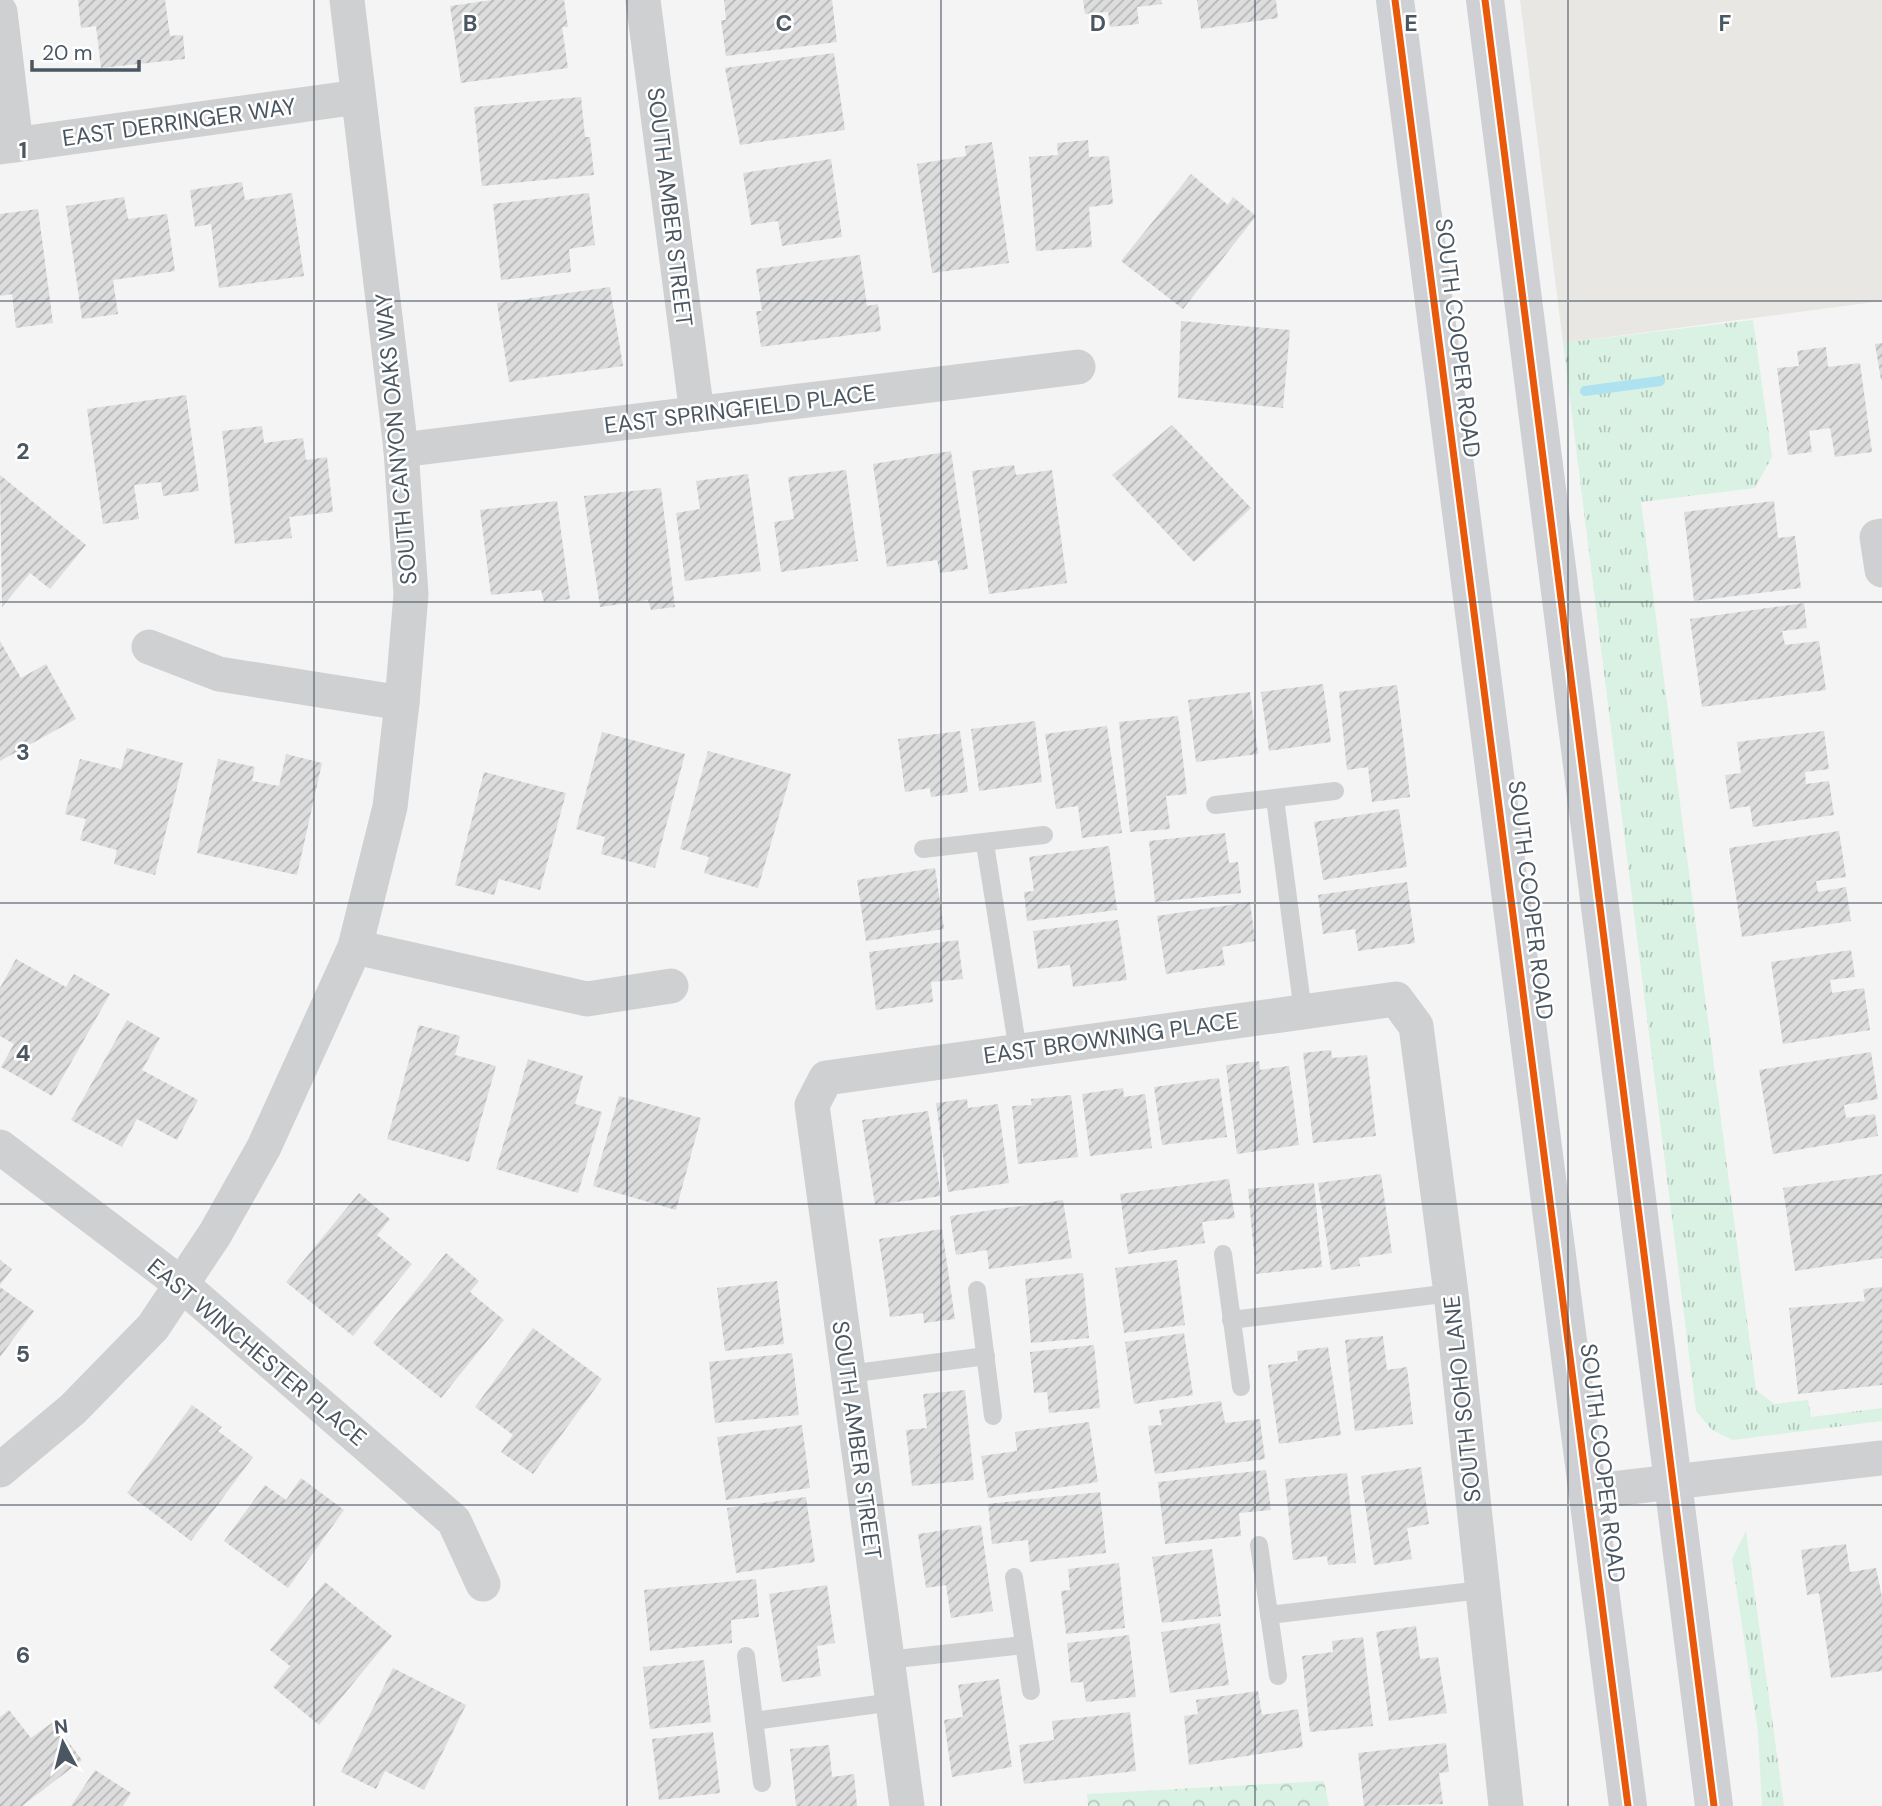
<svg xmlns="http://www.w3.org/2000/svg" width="1882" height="1806" viewBox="0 0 1882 1806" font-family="'DM Sans',sans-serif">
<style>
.commercial{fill:#e8e7e3}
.grass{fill:url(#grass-tufts)}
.forest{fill:url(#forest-crowns)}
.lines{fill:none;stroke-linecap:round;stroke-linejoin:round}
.stream{stroke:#aee2f0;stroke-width:10}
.building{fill:url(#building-hatch)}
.lane{stroke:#ced0d2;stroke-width:18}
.street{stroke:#ced0d2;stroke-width:35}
.secondary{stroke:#ced0d4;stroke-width:38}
.cycleway-casing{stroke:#fff;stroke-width:11}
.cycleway{stroke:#e8590c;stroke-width:7}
.grid{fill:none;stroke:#4a5661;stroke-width:2;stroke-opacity:0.55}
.labels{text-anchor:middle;stroke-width:5;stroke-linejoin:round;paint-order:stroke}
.street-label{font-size:23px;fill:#4a5661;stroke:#fff}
.grid-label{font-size:23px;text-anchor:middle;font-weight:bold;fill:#4a5661;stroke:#fff;stroke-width:5;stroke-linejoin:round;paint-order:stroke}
</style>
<defs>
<pattern id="grass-tufts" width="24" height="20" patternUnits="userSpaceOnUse" patternTransform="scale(1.75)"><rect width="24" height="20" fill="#d9f2e3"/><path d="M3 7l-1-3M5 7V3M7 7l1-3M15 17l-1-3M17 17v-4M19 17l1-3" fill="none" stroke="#b2c7bb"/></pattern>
<pattern id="forest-crowns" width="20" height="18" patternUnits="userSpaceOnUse" patternTransform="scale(1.75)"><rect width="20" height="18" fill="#d9f2e3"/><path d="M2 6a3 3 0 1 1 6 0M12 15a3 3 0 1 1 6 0" fill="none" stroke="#b2c7bb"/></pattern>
<pattern id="building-hatch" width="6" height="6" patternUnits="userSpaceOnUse" patternTransform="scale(1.75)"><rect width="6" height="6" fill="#ddddde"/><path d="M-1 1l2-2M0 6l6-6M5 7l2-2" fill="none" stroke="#b5b6b7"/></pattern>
</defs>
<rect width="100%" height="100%" fill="#f4f4f4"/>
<path class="commercial" d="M1520 0H1882V301L1563 343Z"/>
<g class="grass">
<path d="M1753 320 1772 457 1755 488 1641 502 1756 1390 1774 1404 1808 1400 1811 1417 1882 1408V1421L1733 1440 1712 1430 1696 1411 1563 343Z"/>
<path d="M1746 1531 1784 1806H1762L1758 1732 1732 1559Z"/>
</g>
<path class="forest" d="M1324 1781 1329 1806H1088L1087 1794Z"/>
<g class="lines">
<path class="stream" d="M1585 391 1660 381"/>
</g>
<g class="building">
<path d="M78 0H165L170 36 183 35 185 59 101 68 96 26 81 28Z"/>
<path d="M492 0H564L568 27H562L568 68 461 83 450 6Z"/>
<path d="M724 0H832L837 42 726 56 721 20H726Z"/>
<path d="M1083 0H1161L1162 4 1137 7 1139 24 1110 27 1108 12 1085 14Z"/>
<path d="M1197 0H1276L1278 18 1201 29Z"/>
<path d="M834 53 845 130 740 145 725 68Z"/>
<path d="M581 97 585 137H590L594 175 482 186 474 107Z"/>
<path d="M1088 140 1089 157 1109 156 1113 204 1089 207 1092 247 1036 251 1029 157 1058 155 1057 143Z"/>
<path d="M992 142 1009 263 932 273 917 164 966 156 965 146Z"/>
<path d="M831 159 842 237 782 246 778 221 751 225 743 173Z"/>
<path d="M1191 174 1228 205 1233 197 1256 216 1183 309 1121 261Z"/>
<path d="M242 182 245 200 292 193 304 276 219 288 211 224 195 227 190 190Z"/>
<path d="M589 193 595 245 569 249 571 272 501 280 493 204Z"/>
<path d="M124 197 128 219 167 214 175 271 113 280 118 314 82 319 66 206Z"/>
<path d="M38 209 53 323 16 328 12 294 0 296V214Z"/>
<path d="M860 255 867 306 878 304 881 331 761 347 756 311H762L756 269Z"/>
<path d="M610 287 623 366 509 382 497 303Z"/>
<path d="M1181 321 1290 330 1283 408 1178 398Z"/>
<path d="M1882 343V380H1881L1875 344Z"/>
<path d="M1826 347 1828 367 1860 363 1872 452 1835 457 1830 428 1809 431 1812 452 1788 455 1777 368 1799 366 1797 351Z"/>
<path d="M186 395 199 491 163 496 161 482 134 485 139 519 103 524 87 409Z"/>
<path d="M1172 425 1251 508 1194 562 1112 475Z"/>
<path d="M262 426 264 443 303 438 306 460 327 457 333 512 289 517 292 538 235 544 222 431Z"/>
<path d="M951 451 968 569 940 573 937 560 887 567 873 464Z"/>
<path d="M1014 465 1016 475 1052 470 1067 583 989 594 972 471Z"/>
<path d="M846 470 858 561 781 572 774 522 794 519 788 477Z"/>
<path d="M748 474 761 571 685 581 676 513 700 509 696 481Z"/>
<path d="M0 475 86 545 50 589 30 573 2 607Z"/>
<path d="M661 488 675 607 651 610 648 600 600 607 584 496Z"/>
<path d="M557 501 570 599 544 602 541 590 491 595 480 510Z"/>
<path d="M1774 501 1778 538 1795 536 1801 588 1694 601 1684 512Z"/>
<path d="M1804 603 1807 628 1782 631 1785 645 1819 641 1826 690 1702 707 1690 619Z"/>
<path d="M0 641 21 678 46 664 76 719 0 761Z"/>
<path d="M1323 684 1331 742 1269 751 1261 692Z"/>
<path d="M1397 685 1410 797 1372 802 1368 767 1347 770 1339 692Z"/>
<path d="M1250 692 1258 754 1196 762 1188 700Z"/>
<path d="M1178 716 1187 794 1166 796 1170 829 1130 832 1119 722Z"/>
<path d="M1035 721 1042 782 979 791 971 729Z"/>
<path d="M1107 726 1122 833 1082 838 1078 806 1056 809 1045 734Z"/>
<path d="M960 731 968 792 931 797 930 788 905 792 898 739Z"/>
<path d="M1824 731 1829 769 1805 772 1806 784 1829 781 1834 815 1753 827 1750 806 1730 809 1725 775 1741 773 1737 742Z"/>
<path d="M602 732 685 754 655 868 601 854 605 837 576 829Z"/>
<path d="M127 748 183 763 155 875 114 864 117 850 80 840 86 819 65 814 80 759 121 769Z"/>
<path d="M708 751 791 774 758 888 704 873 709 857 680 849Z"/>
<path d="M286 754 322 763 297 875 197 853 218 759 255 767 252 781 279 786Z"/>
<path d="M484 772 566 793 540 890 499 879 494 895 455 885Z"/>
<path d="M1399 809 1407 867 1323 880 1314 822Z"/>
<path d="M1839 831 1846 877 1816 881 1818 892 1846 887 1851 921 1742 937 1729 848Z"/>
<path d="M1225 833 1229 863 1238 862 1241 893 1155 902 1149 841Z"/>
<path d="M1109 846 1117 910 1027 921 1024 892 1034 891 1029 857Z"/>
<path d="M935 868 944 929 866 941 857 880Z"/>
<path d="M1407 882 1415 943 1358 951 1355 929 1323 934 1318 895Z"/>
<path d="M1250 902 1255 941 1222 947 1225 965 1166 974 1157 916Z"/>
<path d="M1118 920 1127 980 1073 987 1070 965 1038 969 1033 931Z"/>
<path d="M958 940 963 979 931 982 933 1002 876 1010 869 952Z"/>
<path d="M1851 950 1855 977 1830 980 1832 993 1864 988 1870 1030 1783 1044 1771 962Z"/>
<path d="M16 959 66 987 74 974 110 994 52 1096 1 1067 14 1044 0 1036V988Z"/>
<path d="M127 1020 160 1038 142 1070 198 1100 177 1140 137 1119 122 1147 71 1120Z"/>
<path d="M419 1025 460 1036 455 1055 496 1066 469 1162 387 1139Z"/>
<path d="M1331 1050 1332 1058 1367 1055 1376 1136 1313 1143 1303 1053Z"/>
<path d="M1871 1052 1878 1099 1844 1105 1846 1118 1875 1114 1878 1136 1773 1154 1759 1070Z"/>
<path d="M528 1059 583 1076 575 1104 602 1112 578 1193 496 1169Z"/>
<path d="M1259 1061 1260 1070 1289 1066 1299 1145 1237 1154 1226 1065Z"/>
<path d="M1219 1078 1227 1137 1162 1145 1154 1087Z"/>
<path d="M1123 1088 1124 1097 1145 1094 1152 1148 1090 1156 1082 1094Z"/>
<path d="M1071 1095 1078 1157 1018 1164 1012 1106 1032 1105 1031 1099Z"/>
<path d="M619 1096 701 1118 676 1210 593 1186Z"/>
<path d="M967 1099 968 1108 998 1104 1009 1183 948 1192 936 1103Z"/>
<path d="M928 1111 941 1196 875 1205 862 1120Z"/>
<path d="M1381 1174 1392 1253 1359 1258 1360 1266 1331 1270 1318 1183Z"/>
<path d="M1882 1174V1258L1795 1271 1783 1188Z"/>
<path d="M1229 1179 1235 1218 1202 1222 1205 1243 1128 1254 1120 1194Z"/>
<path d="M1314 1183 1322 1267 1256 1274 1248 1189Z"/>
<path d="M359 1193 390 1219 377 1235 412 1264 353 1336 286 1282Z"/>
<path d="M1063 1200 1072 1258 989 1269 987 1250 956 1255 950 1216Z"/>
<path d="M942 1229 955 1319 924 1323 923 1313 890 1317 879 1239Z"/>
<path d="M446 1253 479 1281 470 1292 504 1320 441 1398 373 1343Z"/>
<path d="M0 1260 12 1269 0 1285Z"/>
<path d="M1177 1260 1185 1325 1124 1333 1115 1268Z"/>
<path d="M1083 1273 1089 1338 1031 1343 1025 1279Z"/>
<path d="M777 1281 784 1344 725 1351 717 1288Z"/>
<path d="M0 1287 34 1311 0 1357Z"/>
<path d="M1882 1287V1385L1798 1394 1789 1308 1865 1301 1863 1289Z"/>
<path d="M533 1328 602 1379 533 1474 501 1452 513 1435 475 1407Z"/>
<path d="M1184 1333 1193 1395 1134 1404 1125 1342Z"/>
<path d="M1383 1336 1387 1370 1407 1367 1413 1424 1355 1431 1345 1340Z"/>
<path d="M1094 1345 1100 1408 1049 1413 1047 1392 1034 1393 1030 1352Z"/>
<path d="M1328 1347 1341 1435 1279 1444 1268 1365 1298 1361 1297 1351Z"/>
<path d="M792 1353 799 1415 715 1423 709 1362Z"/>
<path d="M965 1390 974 1480 912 1486 906 1430 927 1428 923 1394Z"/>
<path d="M1221 1401 1225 1423 1260 1419 1265 1459 1155 1474 1148 1426 1162 1425 1159 1410Z"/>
<path d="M192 1405 222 1427 218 1431 253 1457 191 1541 127 1493Z"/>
<path d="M1089 1422 1098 1482 988 1498 981 1456 1017 1451 1015 1432Z"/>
<path d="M802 1425 810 1488 726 1500 717 1437Z"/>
<path d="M1421 1467 1429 1524 1407 1528 1412 1559 1374 1565 1361 1476Z"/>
<path d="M1266 1470 1271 1510 1239 1513 1241 1536 1165 1544 1158 1482Z"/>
<path d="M1347 1473 1356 1563 1328 1565 1327 1556 1293 1560 1285 1479Z"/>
<path d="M301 1478 344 1510 288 1588 224 1541 265 1485 286 1500Z"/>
<path d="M1100 1492 1106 1553 1030 1562 1028 1540 992 1544 988 1504Z"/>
<path d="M806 1497 815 1562 736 1573 727 1508Z"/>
<path d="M981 1525 993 1611 951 1618 946 1585 926 1588 918 1534Z"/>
<path d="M1846 1544 1850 1572 1876 1568 1882 1597V1671L1831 1678 1819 1593 1807 1595 1801 1550Z"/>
<path d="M1212 1549 1221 1616 1162 1623 1152 1557Z"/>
<path d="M1119 1563 1125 1628 1066 1634 1061 1591 1070 1590 1068 1569Z"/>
<path d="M756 1579 759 1617 731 1620 732 1643 650 1651 644 1590Z"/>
<path d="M325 1582 392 1636 319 1725 273 1687 290 1666 270 1650Z"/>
<path d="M827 1585 835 1643 817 1646 821 1676 782 1682 769 1594Z"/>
<path d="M1220 1623 1229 1685 1170 1693 1161 1632Z"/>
<path d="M1416 1626 1420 1659 1438 1657 1447 1713 1389 1721 1376 1632Z"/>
<path d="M1129 1635 1136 1697 1086 1702 1083 1682 1071 1683 1067 1643Z"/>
<path d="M1363 1637 1373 1726 1310 1732 1302 1656 1333 1652 1332 1641Z"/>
<path d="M704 1660 711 1722 650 1729 643 1667Z"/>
<path d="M393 1668 466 1705 424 1790 385 1771 376 1789 341 1772Z"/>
<path d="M999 1679 1012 1767 952 1777 944 1720 963 1717 958 1685Z"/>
<path d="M1258 1691 1262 1715 1298 1709 1303 1747 1189 1765 1184 1716 1198 1714 1196 1700Z"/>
<path d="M9 1710 31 1738 53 1722 82 1760 22 1806H0V1717Z"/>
<path d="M1130 1712 1136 1771 1024 1784 1019 1745 1054 1740 1052 1721Z"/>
<path d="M713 1732 720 1793 659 1800 652 1739Z"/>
<path d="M1446 1743 1449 1772 1439 1773 1443 1804 1364 1806 1358 1753Z"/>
<path d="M829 1745 832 1777 854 1774 857 1806H796L790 1749Z"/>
<path d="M95 1770 131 1793 123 1806H71Z"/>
</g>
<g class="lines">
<g class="lane">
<path d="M1275 799 1303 1012"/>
<path d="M1215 805 1335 791"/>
<path d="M985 844 1018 1051"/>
<path d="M923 849 1044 835"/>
<path d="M1223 1254 1241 1387"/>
<path d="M977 1290 993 1416"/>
<path d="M1231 1320 1451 1293"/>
<path d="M848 1374 986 1356"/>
<path d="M1259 1545 1278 1676"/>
<path d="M1014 1577 1031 1691"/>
<path d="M1269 1615 1481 1590"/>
<path d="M746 1656 762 1783"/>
<path d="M887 1660 1024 1645"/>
<path d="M754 1721 893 1702"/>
</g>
<g class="street">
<path d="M643 0 697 414"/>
<path d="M0 12 16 145"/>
<path d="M0 147 358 97"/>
<path d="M401 450 1078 367"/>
<path d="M1882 536 1877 537 1882 570"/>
<path d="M149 647 219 674 402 703"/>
<path d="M355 947 587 999 671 986"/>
<path d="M0 1147 181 1284 454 1521 483 1584"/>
<path d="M0 1470 73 1409 153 1327 215 1234 264 1147 355 947 390 807 402 703 411 594 401 450 347 0"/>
<path d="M1586 1492 1882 1458"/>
<path d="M907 1806 812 1105 826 1078 1396 999 1416 1026 1451 1293 1506 1806"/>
</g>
<g class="secondary">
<path d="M1395 0 1628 1806"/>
<path d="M1485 0 1714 1806"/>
</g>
<defs>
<g id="cycleway">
<path d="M1395 0 1628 1806"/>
<path d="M1485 0 1714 1806"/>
</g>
</defs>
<use href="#cycleway" class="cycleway-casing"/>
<use href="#cycleway" class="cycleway"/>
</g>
<path class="grid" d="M314 0V1806M627 0V1806M941 0V1806M1255 0V1806M1568 0V1806M0 301H1882M0 602H1882M0 903H1882M0 1204H1882M0 1505H1882"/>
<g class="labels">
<g class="street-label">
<text transform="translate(179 122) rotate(-8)" y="8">EAST DERRINGER WAY</text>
<text transform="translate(670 207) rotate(83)" y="8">SOUTH AMBER STREET</text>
<text transform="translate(1458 338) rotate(83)" y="8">SOUTH COOPER ROAD</text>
<text transform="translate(740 409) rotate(-7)" y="8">EAST SPRINGFIELD PLACE</text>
<text transform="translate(396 439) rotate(-95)" y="8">SOUTH CANYON OAKS WAY</text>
<text transform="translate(1531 900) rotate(83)" y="8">SOUTH COOPER ROAD</text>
<text transform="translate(1111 1038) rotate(-8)" y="8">EAST BROWNING PLACE</text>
<text transform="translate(257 1352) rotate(40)" y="8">EAST WINCHESTER PLACE</text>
<text transform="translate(1462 1399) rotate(-96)" y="8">SOUTH SOHO LANE</text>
<text transform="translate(857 1440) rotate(82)" y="8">SOUTH AMBER STREET</text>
<text transform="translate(1603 1463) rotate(83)" y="8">SOUTH COOPER ROAD</text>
</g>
</g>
<g class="grid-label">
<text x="470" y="31">B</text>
<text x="784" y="31">C</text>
<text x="1098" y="31">D</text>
<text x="1411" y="31">E</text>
<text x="1725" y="31">F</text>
<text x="23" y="158">1</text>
<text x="23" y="459">2</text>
<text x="23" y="760">3</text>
<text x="23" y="1061">4</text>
<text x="23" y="1362">5</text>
<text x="23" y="1663">6</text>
</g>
<g transform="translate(63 1743) rotate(353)" stroke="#ffffff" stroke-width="5" paint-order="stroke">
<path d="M0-5L12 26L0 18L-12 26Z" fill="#4a5661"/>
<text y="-10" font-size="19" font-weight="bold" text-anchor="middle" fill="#4a5661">N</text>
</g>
<path d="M32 60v10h107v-10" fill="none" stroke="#4a5661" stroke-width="3.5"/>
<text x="42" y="60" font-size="21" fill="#4a5661" stroke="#ffffff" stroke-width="5" paint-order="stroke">20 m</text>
</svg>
